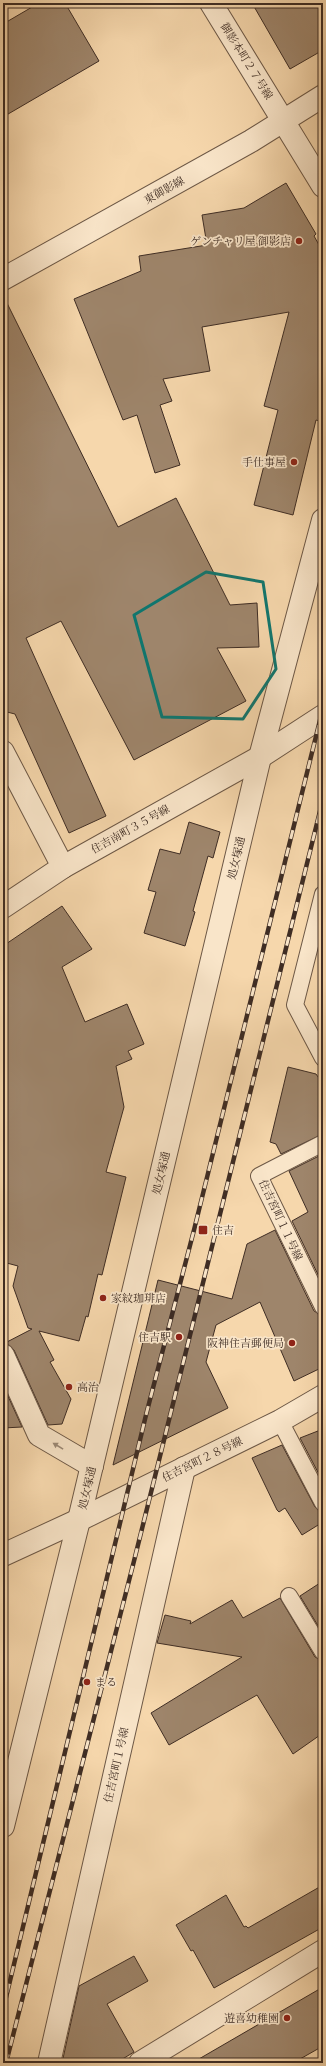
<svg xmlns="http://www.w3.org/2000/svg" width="326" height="2066" viewBox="0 0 326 2066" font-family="Alegreya,'Noto Serif JP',serif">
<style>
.building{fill:#9e856b;stroke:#3f2d24}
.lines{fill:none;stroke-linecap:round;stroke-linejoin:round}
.service-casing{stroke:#6d5846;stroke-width:18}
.minor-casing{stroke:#6d5846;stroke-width:24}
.tertiary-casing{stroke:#6d5846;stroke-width:24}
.service{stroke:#f9e5c9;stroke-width:16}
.minor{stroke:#f9e5c9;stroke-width:22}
.tertiary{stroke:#f9e5c9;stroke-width:22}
.rail-casing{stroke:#3f2d24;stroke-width:4.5}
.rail{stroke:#f9e5c9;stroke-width:3;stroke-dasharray:9;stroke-linecap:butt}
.oneway{fill:#9c8976}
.marked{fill:none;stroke:#0f766e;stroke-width:3;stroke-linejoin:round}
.poi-dot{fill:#8f2418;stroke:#f9e5c9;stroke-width:1.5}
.labels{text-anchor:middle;stroke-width:3.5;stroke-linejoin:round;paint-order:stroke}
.street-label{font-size:11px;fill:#3f2d24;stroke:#f9e5c9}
.poi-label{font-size:11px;fill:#3f2d24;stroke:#f9e5c9;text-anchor:end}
</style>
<rect width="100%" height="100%" fill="#f6d7ac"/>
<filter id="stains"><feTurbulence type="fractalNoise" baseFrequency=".005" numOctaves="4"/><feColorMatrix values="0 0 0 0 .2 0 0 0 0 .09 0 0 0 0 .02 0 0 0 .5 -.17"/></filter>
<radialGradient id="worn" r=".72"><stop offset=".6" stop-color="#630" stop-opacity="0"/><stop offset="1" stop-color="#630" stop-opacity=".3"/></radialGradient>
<g class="building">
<path d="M39 3H65L99 61 3 117V24Z"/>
<path d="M252 3H323V50L290 69Z"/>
<path d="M286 183 316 234 314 236 323 252V422L316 420 293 515 254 505 278 410 264 406 289 312 202 327 210 371 163 379 172 401 160 405 180 465 155 473 137 415 123 420 74 299 141 271 139 256 207 245 202 215 244 208Z"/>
<path d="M3 295 118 527 176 498 230 605 257 603 259 647 217 648 246 701 134 760 61 621 26 638 106 816 69 833 15 714 3 711Z"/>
<path d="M189 822 220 832 213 858 208 856 193 911 195 912 185 946 144 933 156 892 148 890 160 849 180 854Z"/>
<path d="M62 906 92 949 62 967 85 1022 127 1004 144 1044 128 1051 132 1059 116 1066 124 1107 106 1172 126 1177 102 1275 98 1274 88 1317 86 1316 79 1341 39 1331 54 1360 50 1362 71 1399 62 1424 48 1425 14 1350 5 1343 32 1329 28 1328 13 1286 18 1266 3 1262V946Z"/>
<path d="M288 1067 316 1074 323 1084 321 1102H323V1134L281 1154 276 1144 270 1142Z"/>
<path d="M323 1154V1285L292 1221 308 1212 289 1171Z"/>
<path d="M275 1230 314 1311 323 1316V1367L294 1381 260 1302 216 1325 206 1362 228 1408 113 1465 158 1280 232 1299 247 1244Z"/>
<path d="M3 1385 22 1427 3 1428Z"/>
<path d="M323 1429V1479L322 1480 300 1438Z"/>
<path d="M282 1445 315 1507 323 1512V1522L302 1535 285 1508 279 1512 277 1510 252 1458Z"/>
<path d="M323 1581V1634L300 1596Z"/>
<path d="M280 1598 315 1657 323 1661V1733L293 1754 257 1695 169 1745 151 1713 242 1657 157 1643 165 1615 191 1621 190 1624 232 1600 243 1618Z"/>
<path d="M323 1885V1927L214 1988 193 1950 191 1951 176 1925 226 1895 244 1927 246 1926 248 1928Z"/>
<path d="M134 1956 148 1981 107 2004 134 2052 116 2063H62L79 1986Z"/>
<path d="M323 1987V2046L293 2063H192Z"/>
</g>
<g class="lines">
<defs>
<g id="service">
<path d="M323 894 295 1005 323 1058"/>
<path d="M323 1143 259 1176 323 1307"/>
<path d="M280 1421 323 1503"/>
<path d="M289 1596 323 1652"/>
</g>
<g id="minor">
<path d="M211 3 323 186"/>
<path d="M3 752 63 867"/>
<path d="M3 907 63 867 260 757"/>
<path d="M3 1355 39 1435 92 1466"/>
<path d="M79 1520 280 1421 323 1396"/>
<path d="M49 2063 184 1468"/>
<path d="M140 2063 323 1951"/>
</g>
<g id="tertiary">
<path d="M3 279 251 141 323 96"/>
<path d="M260 757 323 716"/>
<path d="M3 1555 79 1520"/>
<path d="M3 1826 79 1520 260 757 323 520"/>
</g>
</defs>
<use href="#service" class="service-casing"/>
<use href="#minor" class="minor-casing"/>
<use href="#tertiary" class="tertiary-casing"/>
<use href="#service" class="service"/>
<use href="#minor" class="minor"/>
<use href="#tertiary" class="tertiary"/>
<defs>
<g id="rail">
<path d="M3 2010 146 1415 194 1230 323 708"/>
<path d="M6 2063 134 1561 323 799"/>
</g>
</defs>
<use href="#rail" class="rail-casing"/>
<use href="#rail" class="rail"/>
</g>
<defs><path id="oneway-solid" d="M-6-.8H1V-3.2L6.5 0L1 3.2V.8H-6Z"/></defs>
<use class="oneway" href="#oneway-solid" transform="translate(58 1446) rotate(-149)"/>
<path class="marked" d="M206 572 263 582 276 669 243 719 162 717 134 615Z"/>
<g class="poi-dot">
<circle cx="299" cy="241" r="4"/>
<circle cx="294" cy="462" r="4"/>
<rect x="198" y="1225" width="10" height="10" rx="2"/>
<circle cx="103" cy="1298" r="4"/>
<circle cx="179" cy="1337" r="4"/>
<circle cx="292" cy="1343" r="4"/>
<circle cx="69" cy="1387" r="4"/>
<circle cx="87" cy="1682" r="4"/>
<circle cx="287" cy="2018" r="4"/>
</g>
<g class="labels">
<g class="street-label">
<text transform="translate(247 61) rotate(58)" y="4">御影本町２７号線</text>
<text transform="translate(164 190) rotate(-29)" y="4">東御影線</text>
<text transform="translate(130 829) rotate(-29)" y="4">住吉南町３５号線</text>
<text transform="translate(236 858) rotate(-77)" y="4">処女塚通</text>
<text transform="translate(161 1173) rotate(-77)" y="4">処女塚通</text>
<text transform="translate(281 1220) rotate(65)" y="4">住吉宮町１１号線</text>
<text transform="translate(202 1459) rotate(-26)" y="4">住吉宮町２８号線</text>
<text transform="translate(87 1488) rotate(-77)" y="4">処女塚通</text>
<text transform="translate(116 1765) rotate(-77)" y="4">住吉宮町１号線</text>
</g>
<g class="poi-label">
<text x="291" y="245">ゲンチャリ屋 御影店</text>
<text x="286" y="466">手仕事屋</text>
<text x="212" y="1234" text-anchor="start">住吉</text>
<text x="111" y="1302" text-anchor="start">家紋珈琲店</text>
<text x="171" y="1341">住吉駅</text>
<text x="284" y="1347">阪神住吉郵便局</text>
<text x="77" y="1391" text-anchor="start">高治</text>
<text x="95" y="1686" text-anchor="start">まる</text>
<text x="279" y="2022">遊喜幼稚園</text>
</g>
</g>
<rect width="326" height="2066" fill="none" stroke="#f6d7ac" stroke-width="16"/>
<rect x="4" y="4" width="318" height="2058" fill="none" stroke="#3f2d24" stroke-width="2"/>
<rect x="8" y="8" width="310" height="2050" fill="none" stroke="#3f2d24"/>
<rect width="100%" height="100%" filter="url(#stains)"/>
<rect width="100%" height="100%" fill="url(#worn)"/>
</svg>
